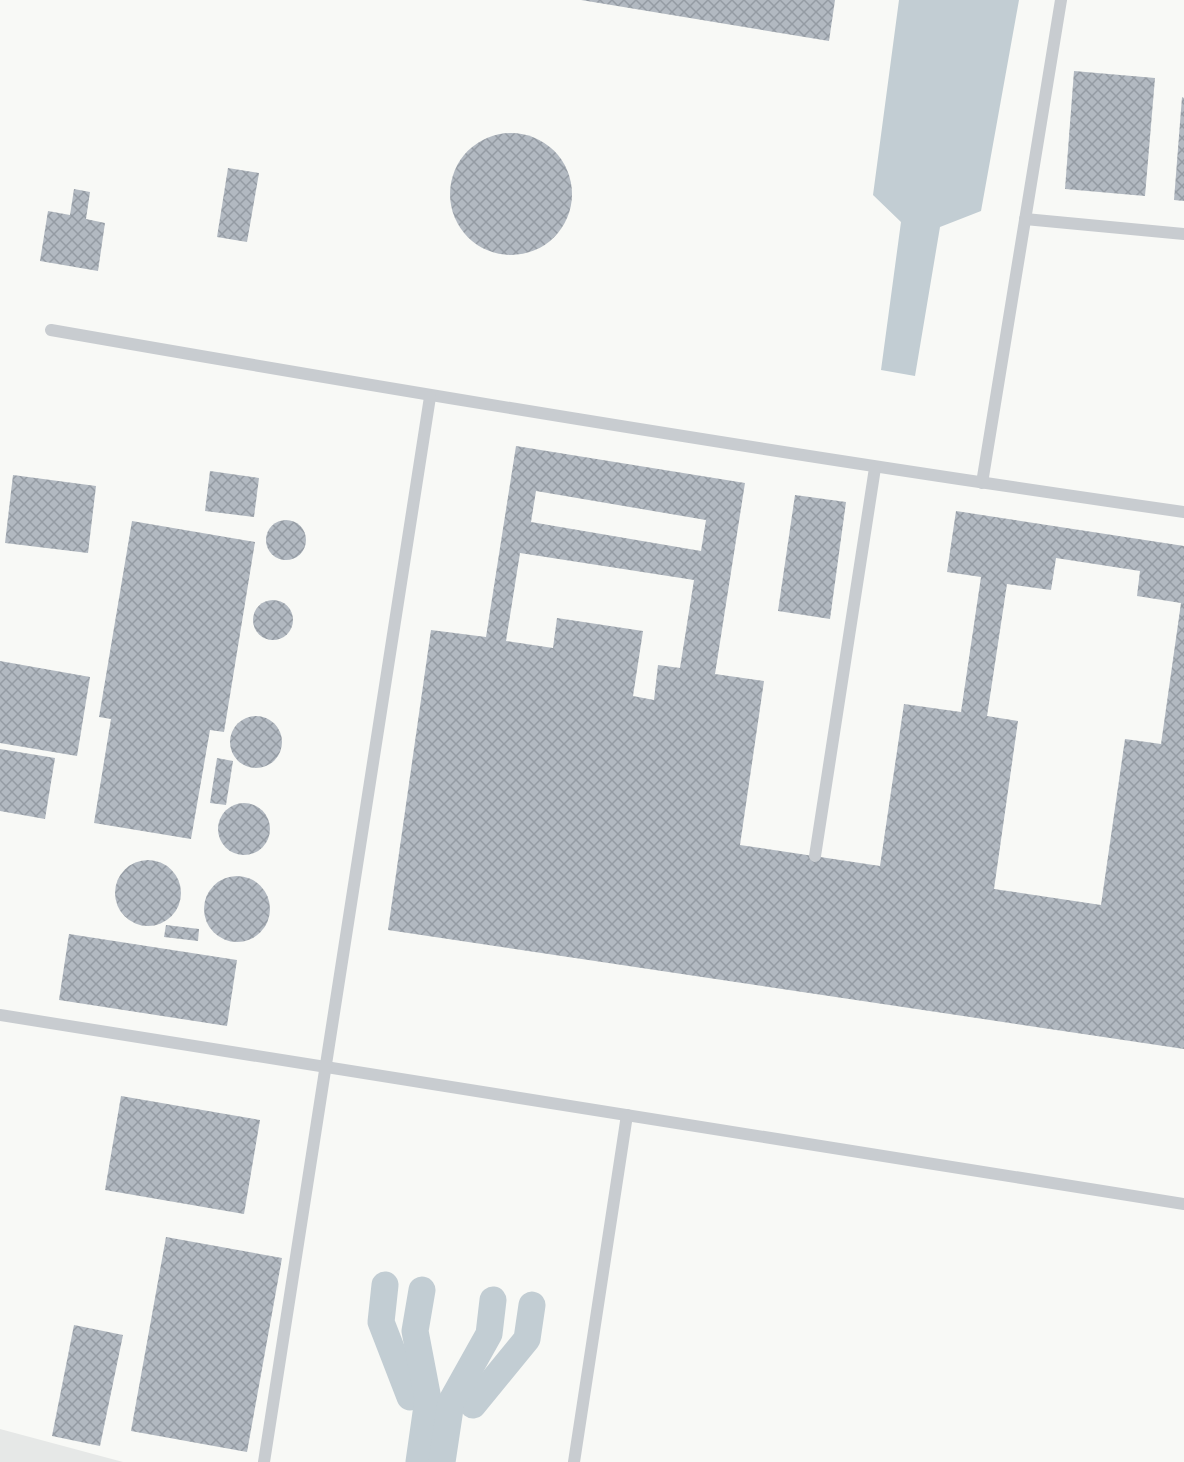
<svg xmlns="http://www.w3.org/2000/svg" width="1184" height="1462" viewBox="0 0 1184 1462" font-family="'DM Sans',sans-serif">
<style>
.built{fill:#e6e8e7}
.water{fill:#c2cdd3}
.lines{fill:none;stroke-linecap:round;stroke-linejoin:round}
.canal{stroke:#c2cdd3;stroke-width:27}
.building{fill:url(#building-cross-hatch);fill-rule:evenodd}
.lane{stroke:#c8ccd0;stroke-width:12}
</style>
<defs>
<pattern id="building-cross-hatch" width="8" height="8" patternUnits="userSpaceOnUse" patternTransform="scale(1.5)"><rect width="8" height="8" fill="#b2b9c1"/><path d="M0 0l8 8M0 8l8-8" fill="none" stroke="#949ba3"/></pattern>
</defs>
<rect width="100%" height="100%" fill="#f8f9f6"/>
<path class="built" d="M0 1429 123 1462H0Z"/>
<path class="water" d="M899 0H1019L981 211 940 227 915 376 881 370 901 222 873 195Z"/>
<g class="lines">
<g class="canal">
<path d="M385 1285 381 1322 410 1397"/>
<path d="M473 1405 527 1339 532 1305"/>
<path d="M419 1462 428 1399 415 1331 422 1290"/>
<path d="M442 1462 451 1402 489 1334 493 1300"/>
</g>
</g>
<g class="building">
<path d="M581 0H835L829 41Z"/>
<path d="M1074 71 1155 78 1145 196 1065 189Z"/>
<path d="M1182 97 1184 98V201L1174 200Z"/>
<circle cx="511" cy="194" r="61"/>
<path d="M228 168 259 173 247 242 217 237Z"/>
<path d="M74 189 90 192 86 219 105 223 98 271 40 261 48 211 70 215Z"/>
<path d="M516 446 745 483 715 674 764 681 740 845 880 866 904 704 961 712 981 577 947 572 956 511 1184 546V1049L388 930 431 630 486 637ZM536 491 706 520 701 551 531 522ZM520 553 694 580 680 668 658 665 654 700 633 696 643 631 557 618 553 648 506 641ZM1056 558 1140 571 1137 596 1181 603 1161 744 1125 739 1101 905 994 889 1018 721 987 716 1007 584 1051 590Z"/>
<path d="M210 471 259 478 254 517 205 511Z"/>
<path d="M13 475 96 486 88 553 5 543Z"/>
<path d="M795 495 846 502 830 619 778 611Z"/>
<circle cx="286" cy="540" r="20"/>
<path d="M132 521 255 542 224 732 210 730 191 839 94 823 111 719 99 717Z"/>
<circle cx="273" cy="620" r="20"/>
<path d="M0 661 90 677 77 756 0 743Z"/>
<circle cx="256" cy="742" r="26"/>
<path d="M0 749 55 758 45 819 0 811Z"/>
<path d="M217 758 233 761 226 805 210 803Z"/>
<circle cx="244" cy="829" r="26"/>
<circle cx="148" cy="893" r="33"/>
<circle cx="237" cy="909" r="33"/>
<path d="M166 925 199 929 198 941 164 937Z"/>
<path d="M69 934 237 960 227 1026 59 1000Z"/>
<path d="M121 1096 260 1120 244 1214 105 1190Z"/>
<path d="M166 1237 282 1258 247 1452 131 1431Z"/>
<path d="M74 1325 123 1335 100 1446 52 1436Z"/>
</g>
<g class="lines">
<g class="lane">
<path d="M1025 219 1184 234"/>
<path d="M51 330C428 396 805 458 1184 512"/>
<path d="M982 483 1061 0"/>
<path d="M815 856 875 468"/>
<path d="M0 1015 1184 1204"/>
<path d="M264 1462 430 397"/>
<path d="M574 1462 627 1115"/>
</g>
</g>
</svg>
